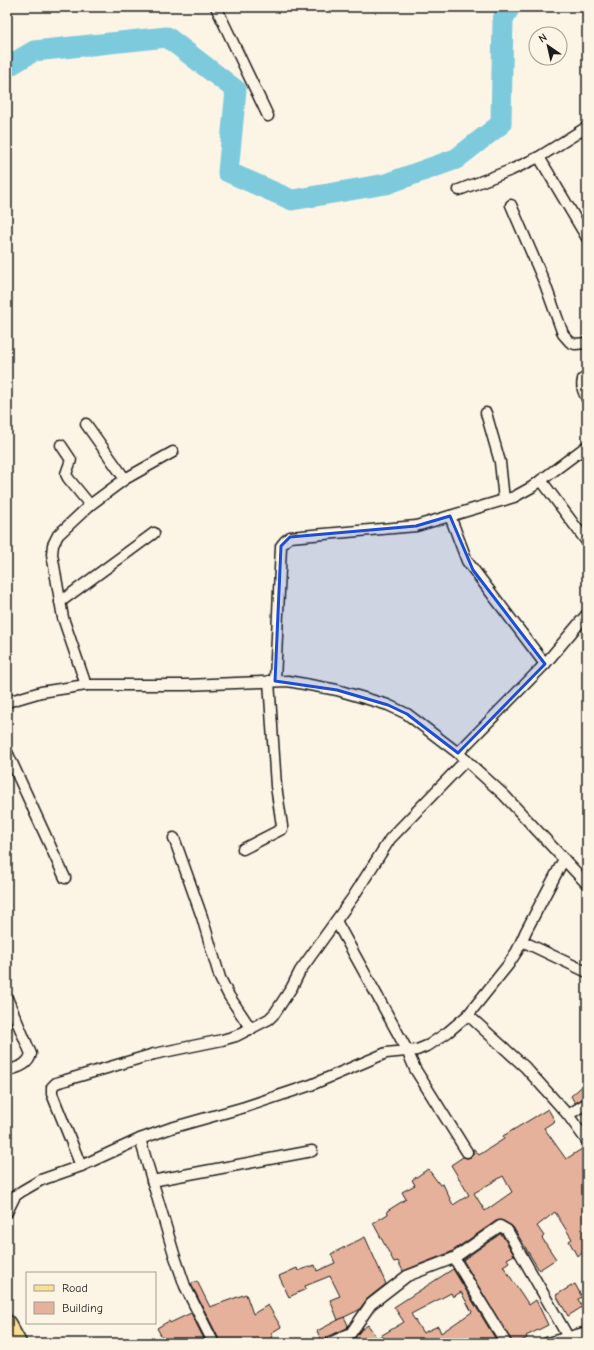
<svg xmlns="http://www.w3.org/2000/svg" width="594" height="1350" viewBox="0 0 594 1350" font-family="'Comic Neue',sans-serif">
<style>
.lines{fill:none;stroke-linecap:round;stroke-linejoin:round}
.river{stroke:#7ecadd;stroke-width:21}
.building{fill:#e6b19a;stroke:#1c1c1c;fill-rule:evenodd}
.minor-casing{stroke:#1c1c1c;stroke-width:13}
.primary-casing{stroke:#1c1c1c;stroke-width:19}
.minor{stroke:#fcf5e5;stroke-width:10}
.primary{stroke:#fadf96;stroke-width:16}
.marked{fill:#1d4ed8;fill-opacity:0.2;stroke:#1d4ed8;stroke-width:3;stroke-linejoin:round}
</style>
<rect width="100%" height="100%" fill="#fcf5e5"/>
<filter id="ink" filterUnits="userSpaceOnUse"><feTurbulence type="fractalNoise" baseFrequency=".025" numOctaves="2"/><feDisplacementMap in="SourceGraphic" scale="8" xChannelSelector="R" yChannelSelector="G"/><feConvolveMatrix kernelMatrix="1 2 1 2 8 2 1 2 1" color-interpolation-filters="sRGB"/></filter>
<g filter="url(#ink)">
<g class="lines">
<path class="river" d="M7 67 34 51 167 37 236 90 228 172 292 200 386 184 456 159 501 124 503 19 510 7"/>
</g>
<g class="building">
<path d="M587 1082V1097L575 1103 571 1096Z"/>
<path d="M548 1109 555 1121 544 1128 566 1159 585 1147H587V1251L577 1256 569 1241 572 1239 555 1212 537 1226 544 1236 542 1238 556 1259 539 1270 513 1227 500 1220 496 1221 451 1252 403 1271 398 1261 394 1262 373 1223 388 1214 387 1211 406 1199 402 1192 415 1185 412 1180 428 1169 440 1185 443 1184 453 1205 469 1195 451 1165 463 1157 467 1158 471 1157 473 1155V1149H474L479 1155 504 1139 503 1136ZM503 1176 512 1192 485 1211 474 1193Z"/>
<path d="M500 1234 502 1235 514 1255 507 1259 509 1262 503 1266 529 1305 536 1300 548 1325 526 1336 527 1338 518 1343H512L463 1260Z"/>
<path d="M365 1237 386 1284 367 1299 359 1310 338 1320 330 1300 340 1296 330 1276 305 1286 306 1289 289 1297 279 1276 297 1268 298 1271 315 1265 317 1271 335 1263 331 1254Z"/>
<path d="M453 1269 498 1343H345L354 1339 361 1330 368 1325 377 1338 404 1322 394 1307ZM461 1292 472 1312 441 1333 438 1326 423 1333 411 1314 451 1293 453 1297Z"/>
<path d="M197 1281 210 1307 246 1294 253 1314 268 1305 281 1327 271 1333 273 1337 263 1342 261 1339 253 1343H219V1339L191 1284Z"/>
<path d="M575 1284 582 1297 578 1299 582 1307 568 1316 556 1295Z"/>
<path d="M191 1313 206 1343H165L157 1328 169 1321 170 1323Z"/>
<path d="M344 1317 348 1325 347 1328 327 1337 323 1343 317 1331Z"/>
</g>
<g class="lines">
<defs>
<g id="minor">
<path d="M216 7 268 116"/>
<path d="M539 157 587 238"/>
<path d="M459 190 511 170 539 157 587 127"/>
<path d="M511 205 545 284 563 334 570 342 575 344 587 343"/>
<path d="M587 377 583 379C581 387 583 391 587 399"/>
<path d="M486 413 500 462 504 500"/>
<path d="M86 424 125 479"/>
<path d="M61 445 71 460 66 474 68 478 90 505"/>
<path d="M541 480 587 542"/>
<path d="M450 516 467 561 545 664"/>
<path d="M60 602 154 533"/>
<path d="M275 681 281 546 285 541 290 537 416 526 514 497 532 487 587 446"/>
<path d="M86 685 63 618 52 554 53 545 58 535 90 505 125 479 173 452"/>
<path d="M7 702 41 692 86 685H186L288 681 337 690 388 705 407 714 458 753 504 795 587 884"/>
<path d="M7 752 65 878"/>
<path d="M458 753 545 664 587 614"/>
<path d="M174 838 202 917 220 978 229 996 251 1029"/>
<path d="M243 849 282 829V826L276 786 269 681"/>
<path d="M336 921 407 1050 415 1069 467 1152"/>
<path d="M522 941 587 972"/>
<path d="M7 998 31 1054C28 1066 17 1067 7 1071"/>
<path d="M468 1015 525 1067 568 1115 587 1141"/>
<path d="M568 1115 587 1103"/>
<path d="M140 1139 174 1254 185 1286 213 1342"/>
<path d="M81 1166 52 1094V1087L56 1083 154 1054 222 1040 236 1036 269 1019 275 1013 292 987 300 971 353 897 390 839 466 760"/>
<path d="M152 1181 312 1151"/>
<path d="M7 1212 15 1196 22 1191 41 1180 81 1166 140 1139 171 1128 245 1107 311 1085 386 1053 417 1050 429 1045 448 1032 468 1015 508 965 517 951 526 931 564 859"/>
<path d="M454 1258 506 1343"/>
<path d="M330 1343 351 1333 371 1304 407 1276 454 1258 500 1226 507 1230 568 1337"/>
<path d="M547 1343 587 1332"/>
</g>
<path id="primary" d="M7 1323 18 1343"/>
</defs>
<use href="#minor" class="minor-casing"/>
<use href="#primary" class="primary-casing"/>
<use href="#minor" class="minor"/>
<use href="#primary" class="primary"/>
</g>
</g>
<path class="marked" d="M450 516 473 570 545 664 458 753 407 714 388 705 337 690 275 681 281 546 290 537 416 526Z"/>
<rect width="594" height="1350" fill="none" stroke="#fcf5e5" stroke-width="24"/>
<rect x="12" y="12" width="570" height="1326" fill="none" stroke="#1c1c1c" stroke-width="1.5" filter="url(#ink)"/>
<rect x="26" y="1272" width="130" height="52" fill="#fcf5e5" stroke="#a29e95"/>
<rect x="34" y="1285" width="20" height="6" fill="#fadf96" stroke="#a29e95"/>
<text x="62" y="1292" font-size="12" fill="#1c1c1c">Road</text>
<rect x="34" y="1302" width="20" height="12" fill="#e6b19a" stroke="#a29e95"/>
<text x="62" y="1312" font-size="12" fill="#1c1c1c">Building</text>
<g transform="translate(548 46) rotate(326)"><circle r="19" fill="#fcf5e5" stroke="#a29e95"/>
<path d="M0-3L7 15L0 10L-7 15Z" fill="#1c1c1c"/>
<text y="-6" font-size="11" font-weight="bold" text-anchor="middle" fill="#1c1c1c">N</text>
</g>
</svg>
